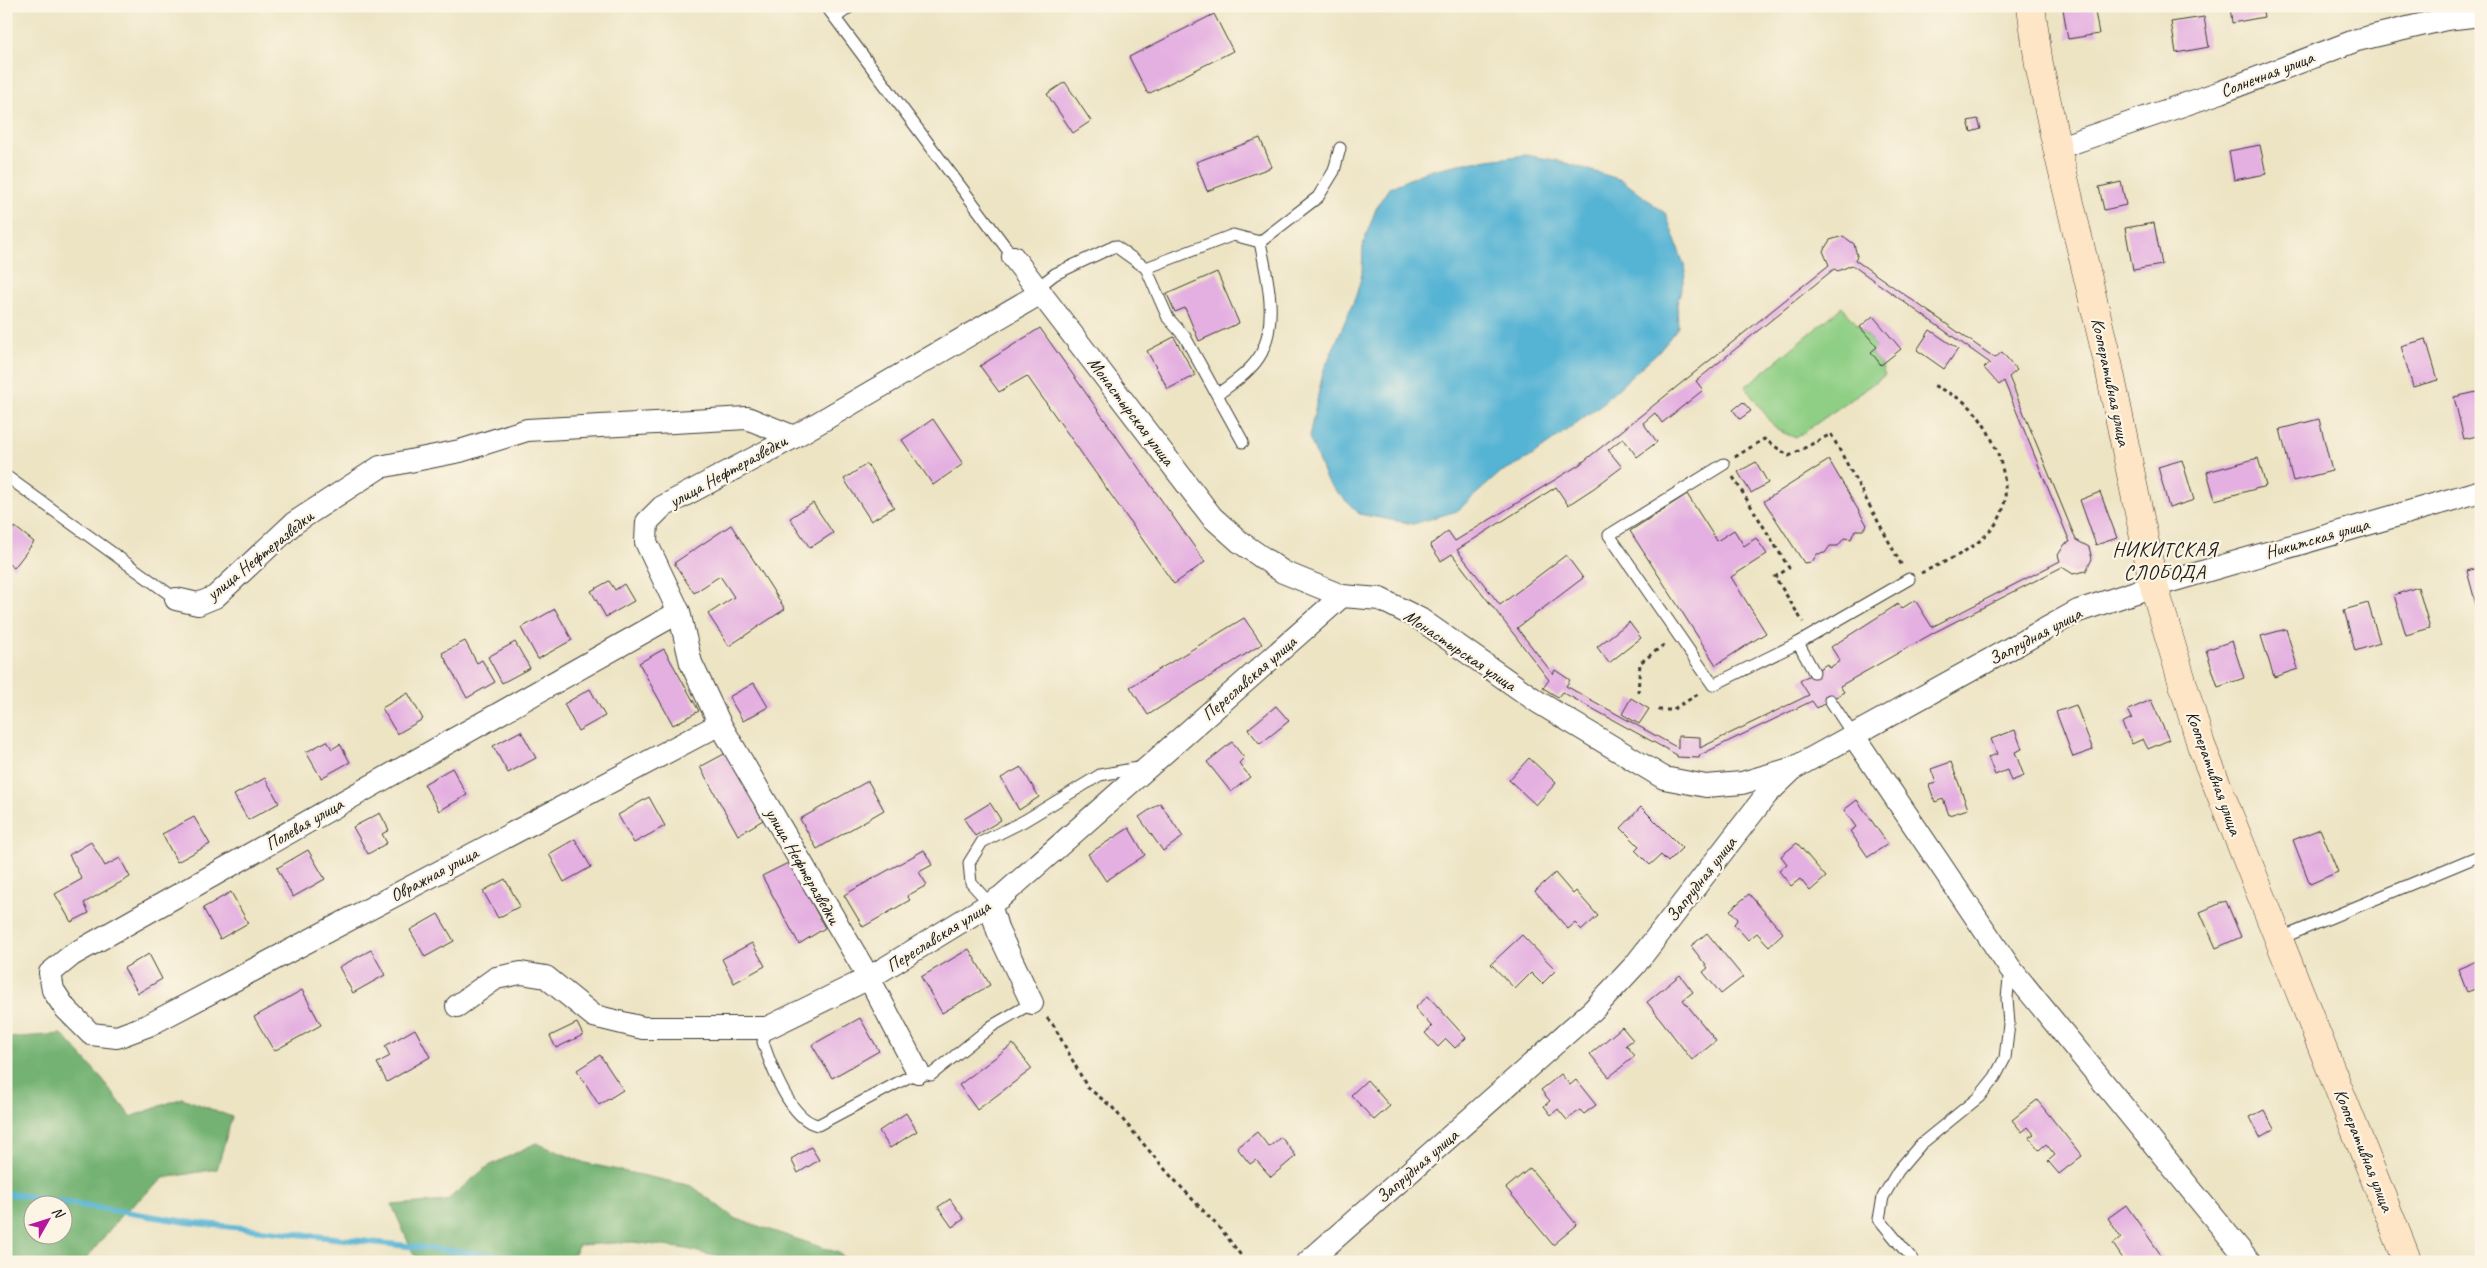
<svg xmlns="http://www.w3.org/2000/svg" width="2487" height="1268" viewBox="0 0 2487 1268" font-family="Caveat,sans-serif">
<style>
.green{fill:#8fcf85;stroke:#567650}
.forest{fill:#73b272;stroke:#486747;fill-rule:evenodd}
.water{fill:#55b3d4;stroke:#386878}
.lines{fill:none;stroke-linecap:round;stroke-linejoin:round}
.stream{stroke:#55b3d4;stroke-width:6}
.building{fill:#e4afe1;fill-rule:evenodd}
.lane-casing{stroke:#3b3a35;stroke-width:13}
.street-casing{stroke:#3b3a35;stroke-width:24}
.secondary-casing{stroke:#3b3a35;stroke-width:29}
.path{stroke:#3b3a35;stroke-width:3;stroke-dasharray:4 4;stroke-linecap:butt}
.lane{stroke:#fff;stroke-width:11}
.street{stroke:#fff;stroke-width:22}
.secondary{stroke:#fde5c5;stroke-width:28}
.labels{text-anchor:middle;stroke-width:4.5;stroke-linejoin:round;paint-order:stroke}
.street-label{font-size:18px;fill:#1c1c1c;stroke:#fcf5e5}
.quarter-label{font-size:20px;letter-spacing:1px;fill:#1c1c1c;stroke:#fcf5e5}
</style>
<rect width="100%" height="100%" fill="#fcf5e5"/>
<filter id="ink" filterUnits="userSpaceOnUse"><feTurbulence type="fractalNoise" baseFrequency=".02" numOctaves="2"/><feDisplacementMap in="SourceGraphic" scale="10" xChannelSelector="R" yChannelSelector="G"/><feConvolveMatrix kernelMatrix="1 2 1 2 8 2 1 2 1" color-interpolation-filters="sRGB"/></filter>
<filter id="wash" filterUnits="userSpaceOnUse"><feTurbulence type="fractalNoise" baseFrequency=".0096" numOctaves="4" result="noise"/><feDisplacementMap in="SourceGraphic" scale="20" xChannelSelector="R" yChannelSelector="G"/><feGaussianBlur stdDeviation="1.12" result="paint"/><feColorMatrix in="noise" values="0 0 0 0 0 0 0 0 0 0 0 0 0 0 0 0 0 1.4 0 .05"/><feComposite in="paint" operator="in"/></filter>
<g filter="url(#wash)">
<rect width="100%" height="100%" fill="#ede4c4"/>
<path class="green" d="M1842 307 1877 347 1871 353 1881 365 1885 375 1796 438 1777 430 1745 387Z"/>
<g class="forest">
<path d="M62 1034 98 1074 131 1117 182 1098 232 1117 217 1169 164 1178 122 1214 84 1262H6V1038ZM32 1206H62V1236H32Z"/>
<path d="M536 1143 585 1163 692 1186 734 1218 839 1253 850 1262H736L687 1249 633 1242 579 1245 569 1262H426L414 1255 392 1205 446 1201 487 1167Z"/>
</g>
<path class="water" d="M1526 155 1559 161 1622 180 1666 214 1686 271 1677 304 1678 327 1661 349 1598 407 1529 458 1501 472 1457 511 1413 524 1359 514 1327 482 1309 437 1323 372 1356 296 1362 274 1363 244 1377 206 1389 188 1427 171 1459 164Z"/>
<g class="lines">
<path class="stream" d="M6 1193 187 1222 554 1262"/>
</g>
<g id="blocks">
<g class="building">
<path d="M2083 6H2094L2099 34 2068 39 2063 9Z"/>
<path d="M2230 6H2262L2264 17 2232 23Z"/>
<path d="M1214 14 1233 51 1148 94 1129 57Z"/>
<path d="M2204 17 2209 47 2176 53 2171 22Z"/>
<path d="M1065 82 1091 121 1073 133 1047 94Z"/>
<path d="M1978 119 1981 129 1971 132 1968 121Z"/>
<path d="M1260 138 1272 167 1207 191 1196 162Z"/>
<path d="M2260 145 2266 174 2234 180 2229 151Z"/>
<path d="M2121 182 2126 205 2104 210 2099 187Z"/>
<path d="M2154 223 2162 265 2133 270 2125 228Z"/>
<path d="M1843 236 1854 244 1857 256 1855 260 1995 358 2002 352 2017 370 2009 377 2076 540 2089 547 2092 559 2086 571 2073 574 2062 567 1935 632 1840 686 1844 692 1817 708 1812 701 1700 755 1699 758 1677 757V755L1562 692 1558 697 1543 688 1549 680 1452 554 1441 561 1430 545 1448 531 1455 541 1579 465 1829 265 1823 251 1830 240ZM1852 265 1990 363 1984 368 1999 385 2004 381 2070 542 2065 544 2058 555 2060 561 1932 627 1915 600 1901 609 1898 604 1831 647 1840 661 1829 668 1827 664 1800 681 1809 695 1700 748V737L1678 736V748L1566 686 1570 680 1555 670 1553 674 1517 628 1583 578 1566 555 1500 605 1457 550 1556 487 1568 505 1594 488 1622 467 1608 450 1623 438 1637 457 1657 442 1643 423 1655 413 1662 423 1703 390 1696 381 1834 269 1838 271Z"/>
<path d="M1217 272 1239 323 1199 341 1185 308 1175 312 1167 294Z"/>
<path d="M1873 316 1901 349 1881 365 1871 352 1877 347 1860 327Z"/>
<path d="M1040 328 1205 562 1174 584 1027 376 999 392 980 366Z"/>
<path d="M1930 330 1958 349 1944 369 1917 350Z"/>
<path d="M1174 337 1195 375 1168 389 1147 351Z"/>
<path d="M2426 339 2438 380 2413 387 2401 346Z"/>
<path d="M2481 391V435L2464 439 2454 397Z"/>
<path d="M1743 402 1751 411 1740 419 1733 410Z"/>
<path d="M933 419 963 464 933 485 902 440Z"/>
<path d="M2319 419 2332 471 2293 481 2280 429Z"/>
<path d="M2258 458 2266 486 2215 500 2207 472Z"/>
<path d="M1829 460 1867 525 1863 530H1855L1851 539 1844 538 1838 546H1830L1825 553 1817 554 1812 562 1804 563 1764 501Z"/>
<path d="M2182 460 2194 500 2169 508 2158 467Z"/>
<path d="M1756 462 1768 483 1751 493 1738 472Z"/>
<path d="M867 464 894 507 871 521 844 479Z"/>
<path d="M2100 492 2117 538 2096 545 2080 500Z"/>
<path d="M1687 494 1717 541 1734 530 1744 546 1756 538 1767 554 1731 577 1766 633 1716 665 1630 531Z"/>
<path d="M813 503 833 533 810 548 790 518Z"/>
<path d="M731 525 785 609 729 646 708 614 734 597 720 576 694 593 674 563Z"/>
<path d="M15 527 34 542 14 568 6 562V538Z"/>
<path d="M2481 567V611L2478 612 2467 571Z"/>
<path d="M609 581 615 590 624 584 634 601 606 617 591 591Z"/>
<path d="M2418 587 2430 628 2406 635 2394 595Z"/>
<path d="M2368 603 2380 643 2355 651 2344 610Z"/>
<path d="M555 609 572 640 538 659 521 628Z"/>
<path d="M1244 618 1262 644 1148 715 1130 687Z"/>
<path d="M1629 622 1641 638 1609 663 1597 647Z"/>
<path d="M2286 629 2298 669 2274 677 2261 636Z"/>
<path d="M465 641 477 663 482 660 495 682 467 698 442 653Z"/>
<path d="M2232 641 2244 678 2218 687 2206 650Z"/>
<path d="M515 642 530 668 502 683 488 657Z"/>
<path d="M664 649 699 711 673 725 639 663Z"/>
<path d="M754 683 768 707 743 721 729 697Z"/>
<path d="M590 689 605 716 578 731 564 704Z"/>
<path d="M408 693 423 719 397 734 382 708Z"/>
<path d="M1631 698 1649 709 1639 724 1622 714Z"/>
<path d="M2151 700 2169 740 2148 749 2143 739 2132 744 2122 723 2132 718 2128 710Z"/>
<path d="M2076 705 2093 750 2073 757 2056 712Z"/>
<path d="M1276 706 1289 721 1260 744 1248 729Z"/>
<path d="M2015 730 2022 749 2015 752 2024 776 2011 781 2007 770 1995 775 1988 757 1997 754 1991 739Z"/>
<path d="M521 731 536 758 508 773 493 746Z"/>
<path d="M327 741 332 749 340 744 350 762 321 778 306 752Z"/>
<path d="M1232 742 1244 758 1239 763 1250 777 1231 792 1207 762Z"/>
<path d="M726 753 763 820 738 835 700 767Z"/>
<path d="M1529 758 1556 783 1536 805 1509 780Z"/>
<path d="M1951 762 1968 809 1949 815 1943 799 1935 802 1929 785 1936 783 1931 769Z"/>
<path d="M1021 767 1039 797 1019 810 1001 778Z"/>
<path d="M452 768 467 795 439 811 424 784Z"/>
<path d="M265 778 279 803 248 820 234 795Z"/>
<path d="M868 781 884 810 817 849 800 819Z"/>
<path d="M649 797 665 826 634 843 618 815Z"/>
<path d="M1857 800 1888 844 1868 857 1850 831 1856 827 1844 810Z"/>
<path d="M990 803 1001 820 975 836 964 819Z"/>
<path d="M1160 803 1183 837 1163 851 1139 817Z"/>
<path d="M1641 807 1682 848 1668 862 1661 855 1650 865 1635 850 1639 846 1621 828Z"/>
<path d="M380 813 389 830 382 834 387 843 368 854 353 827Z"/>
<path d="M194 817 210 844 177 862 162 834Z"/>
<path d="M1129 828 1145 855 1106 881 1088 854Z"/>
<path d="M2320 829 2338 872 2310 884 2293 840Z"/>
<path d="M575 839 591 867 564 882 549 854Z"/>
<path d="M91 842 105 866 120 858 130 877 84 903 89 913 71 922 55 894 82 879 69 855Z"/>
<path d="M1797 843 1826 877 1810 891 1800 879 1791 886 1779 871 1787 864 1781 856Z"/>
<path d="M308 850 325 879 293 897 277 868Z"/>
<path d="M924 850 932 865 919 872 927 885 907 896 910 900 863 927 844 895Z"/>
<path d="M790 862 825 928 799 944 762 876Z"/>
<path d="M1555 873 1573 894 1576 891 1598 916 1582 930 1575 923 1568 929 1535 891Z"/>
<path d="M505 879 520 906 498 918 483 891Z"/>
<path d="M231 892 248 923 220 939 203 908Z"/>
<path d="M1749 894 1783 933 1769 946 1757 933 1748 940 1734 924 1738 919 1730 910Z"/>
<path d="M2226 901 2241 937 2216 948 2200 912Z"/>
<path d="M438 914 454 941 425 957 410 930Z"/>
<path d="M1707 933 1743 977 1721 994 1703 972 1708 968 1691 946Z"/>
<path d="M1522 935 1556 970 1542 984 1531 973 1515 989 1491 964Z"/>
<path d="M752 943 765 966 734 983 722 959Z"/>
<path d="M969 949 990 985 942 1013 921 977Z"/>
<path d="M371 950 385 975 353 993 339 967Z"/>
<path d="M149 954 162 979 138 993 124 968Z"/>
<path d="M2481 959V987L2467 992 2458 969Z"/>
<path d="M1680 975 1693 992 1683 1000 1716 1041 1692 1060 1647 1002Z"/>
<path d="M302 990 321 1025 274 1051 254 1017Z"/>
<path d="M1428 996 1466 1038 1455 1048 1446 1039 1438 1047 1425 1033 1432 1027 1415 1008Z"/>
<path d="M860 1018 879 1051 832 1078 812 1045Z"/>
<path d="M577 1023 583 1035 556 1048 550 1036Z"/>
<path d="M1622 1027 1633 1040 1626 1045 1635 1056 1609 1077 1590 1054Z"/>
<path d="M415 1029 430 1057 387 1082 377 1063 390 1056 385 1046Z"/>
<path d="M1013 1044 1032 1069 977 1110 959 1085Z"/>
<path d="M600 1055 623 1090 599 1105 577 1070Z"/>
<path d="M1561 1074 1570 1085 1576 1080 1596 1105 1584 1114 1580 1110 1567 1120 1558 1109 1551 1115 1544 1106 1550 1101 1541 1090Z"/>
<path d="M1367 1080 1390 1106 1374 1120 1351 1095Z"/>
<path d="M2037 1100 2082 1156 2059 1174 2048 1161 2055 1155 2046 1144 2039 1150 2029 1137 2034 1134 2028 1127 2022 1132 2012 1120Z"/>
<path d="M2264 1110 2274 1129 2260 1137 2250 1117Z"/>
<path d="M906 1113 917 1131 890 1148 879 1131Z"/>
<path d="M1257 1132 1269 1147 1281 1137 1296 1156 1271 1177 1256 1160 1250 1164 1237 1148Z"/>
<path d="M811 1147 819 1160 798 1173 791 1159Z"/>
<path d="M1530 1168 1577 1225 1553 1245 1506 1188Z"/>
<path d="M950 1199 964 1219 952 1227 938 1207Z"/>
<path d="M2126 1205 2166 1262H2137L2134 1258 2125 1262 2113 1244 2121 1238 2108 1218Z"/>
</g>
</g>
</g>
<g filter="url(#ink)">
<use href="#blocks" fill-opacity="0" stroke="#3b3a35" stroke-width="1"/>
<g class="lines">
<defs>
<g id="lane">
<path d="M826 6 1013 257"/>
<path d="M835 18 851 6"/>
<path d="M1146 268 1168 318 1185 337 1243 442"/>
<path d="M1037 288 1055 274 1115 246 1146 268 1233 235 1260 242 1318 197 1334 171 1340 148"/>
<path d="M1218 394C1233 383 1253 370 1262 352 1278 318 1267 277 1260 242"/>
<path d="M1724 464 1609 535 1713 685 1798 643 1909 579"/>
<path d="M6 476 176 599"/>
<path d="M1798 643 1814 672"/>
<path d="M1830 700 1853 735"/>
<path d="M990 904 971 883 969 863 982 842 1024 821 1100 775 1143 767"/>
<path d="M2279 939 2481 855"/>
<path d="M767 1028 763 1042C771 1066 790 1120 818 1125L918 1072 931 1075 992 1026 1032 1003"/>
<path d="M1912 1259 1879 1219 1883 1197 1898 1171 1921 1144 1979 1097 1995 1077 2005 1058 2009 1024 2007 998 2010 969"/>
</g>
<g id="street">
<path d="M2057 148 2221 92 2357 40 2446 19 2481 15"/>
<path d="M1013 257 1212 517 1240 542 1283 572 1342 596 1380 599 1420 619 1538 702 1664 778 1706 786 1742 783 1790 769"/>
<path d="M794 437 1041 293"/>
<path d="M176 599 198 604 215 597 294 523 380 467 460 451 527 430 747 418 794 437 662 507 647 522 646 542 679 612 691 663 720 724 869 978 918 1072"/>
<path d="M679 612 72 955 50 973 53 990 65 1008 91 1034 117 1037 149 1025 720 724"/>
<path d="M1853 735 2010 968 2250 1262"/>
<path d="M990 904 998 931 1032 1003"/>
<path d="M457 1006 496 978 521 973 546 977 594 1016 643 1028H767L869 978 1001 897 1342 596"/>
<path d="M1308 1262 1593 1010 1635 965 1767 794 1794 768 2078 611 2154 586 2481 491"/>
</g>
<path id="secondary" d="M2031 6 2039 65 2057 148 2108 363 2154 586 2201 745 2408 1262"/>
</defs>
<use href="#lane" class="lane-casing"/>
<use href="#street" class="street-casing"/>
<use href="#secondary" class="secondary-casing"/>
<g class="path">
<path d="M1735 457 1764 439 1789 456 1831 434 1902 566"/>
<path d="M1733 477 1789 568 1775 577 1803 622"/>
<path d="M1921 573C1948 560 1980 548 1997 522 2018 492 1995 434 1972 409 1962 398 1946 392 1933 385"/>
<path d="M1638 693 1640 663 1665 644"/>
<path d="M1658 710H1672L1700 693"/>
<path d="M1047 1018 1054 1026 1087 1087 1112 1107 1169 1174 1224 1233 1246 1262"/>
</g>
<use href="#lane" class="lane"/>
<use href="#street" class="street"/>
<use href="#secondary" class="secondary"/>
</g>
</g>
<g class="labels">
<g class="street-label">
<text transform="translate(2267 74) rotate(-21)" y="6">Солнечная улица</text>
<text transform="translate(2111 382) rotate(78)" y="6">Кооперативная улица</text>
<text transform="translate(1131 411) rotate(53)" y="6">Монастырская улица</text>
<text transform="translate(728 471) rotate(-29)" y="6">улица Нефтеразведки</text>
<text transform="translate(2317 538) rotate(-16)" y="6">Никитская улица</text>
<text transform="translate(260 555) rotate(-39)" y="6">улица Нефтеразведки</text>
<text transform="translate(2035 636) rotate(-28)" y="6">Запрудная улица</text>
<text transform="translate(1460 650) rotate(34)" y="6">Монастырская улица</text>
<text transform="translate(1249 678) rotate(-41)" y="6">Переславская улица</text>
<text transform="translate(2214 773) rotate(70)" y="6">Кооперативная улица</text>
<text transform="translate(304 824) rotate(-30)" y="6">Полевая улица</text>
<text transform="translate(803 866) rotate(60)" y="6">улица Нефтеразведки</text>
<text transform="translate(434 874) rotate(-28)" y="6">Овражная улица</text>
<text transform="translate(1701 879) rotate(-52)" y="6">Запрудная улица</text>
<text transform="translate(938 936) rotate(-32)" y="6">Переславская улица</text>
<text transform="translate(2364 1150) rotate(68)" y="6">Кооперативная улица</text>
<text transform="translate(1417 1166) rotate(-41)" y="6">Запрудная улица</text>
</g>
<g class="quarter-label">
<text x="2165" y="556">НИКИТСКАЯ<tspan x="2165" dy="23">СЛОБОДА</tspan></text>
</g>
</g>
<rect width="2487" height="1268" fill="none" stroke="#fcf5e5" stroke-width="25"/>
<g transform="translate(48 1220) rotate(51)"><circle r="24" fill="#fcf5e5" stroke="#a29e95"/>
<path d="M0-4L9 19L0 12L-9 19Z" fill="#b5179e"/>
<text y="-8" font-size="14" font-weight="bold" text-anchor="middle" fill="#1c1c1c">N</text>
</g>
</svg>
